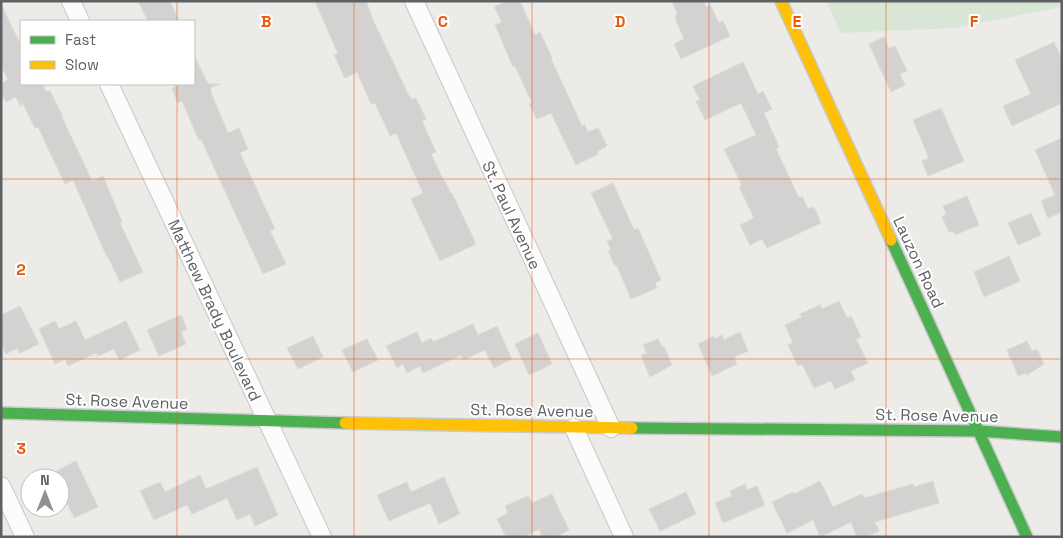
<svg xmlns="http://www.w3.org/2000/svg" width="1063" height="538" viewBox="0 0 1063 538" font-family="'Space Grotesk',sans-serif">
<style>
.green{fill:#d8e6d5}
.building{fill:#d3d2d0;stroke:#dcdad7}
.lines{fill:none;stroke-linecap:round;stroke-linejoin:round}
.street-casing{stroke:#c7c7c7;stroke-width:20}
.fast-casing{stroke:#c9c9c9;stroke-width:14}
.slow-casing{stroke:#c9c9c9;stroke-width:14}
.street{stroke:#fcfcfc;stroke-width:18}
.fast{stroke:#4caf50;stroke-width:11}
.slow{stroke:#ffc107;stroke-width:11}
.grid{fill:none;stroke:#e8590c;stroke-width:1;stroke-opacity:0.55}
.labels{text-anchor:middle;stroke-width:4;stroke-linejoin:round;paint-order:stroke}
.street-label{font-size:16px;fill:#5e6164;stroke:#fff}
.grid-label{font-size:16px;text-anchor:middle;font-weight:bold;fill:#e8590c;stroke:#fff;stroke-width:4;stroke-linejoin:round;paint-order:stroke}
</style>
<rect width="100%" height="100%" fill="#ecebe8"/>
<path class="green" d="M826 1H1062V7L954 28 841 33Z"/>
<g class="building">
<path d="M138 1H170L179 21H148Z"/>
<path d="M315 1H366L373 20 410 98 411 97 412 100 416 98 426 119 422 121 436 152 431 154 445 183V182L451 194 452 193 476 244 440 261 411 199 423 193 396 133 390 136 375 103 371 104 357 72 345 78 334 55 338 54Z"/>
<path d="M507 1H520L535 35 540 32 552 58 551 59 582 126 584 124 588 132 598 128 607 146 597 152 598 154 576 165 551 113 537 119 529 104 532 103 515 66 513 67 495 25 502 22 494 7Z"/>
<path d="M672 1H703L706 7 710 5 719 23 723 21 730 36 681 59 674 44 684 39 675 18 677 13Z"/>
<path d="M1 4 21 46V84H42L46 92 50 91 62 115H61L92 181 103 176 122 222 120 223 143 272 120 282 108 257H107L73 180 65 184 38 127 35 128 21 100V107L16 97 6 102 1 94V84L8 80 1 66Z"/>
<path d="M884 37 889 49 895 46 907 71 900 74 905 85 891 92 869 44Z"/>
<path d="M1054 42 1062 59V103L1012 126 1003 106 1031 94 1015 60Z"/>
<path d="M194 55 208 84H220L210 88 212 95 228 133 239 128 248 149 240 153 275 229 270 231 286 264 263 274 201 139 199 140 182 101 178 103 172 88 176 86 174 84H194Z"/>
<path d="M743 62 758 94 763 91 772 109 764 113 779 147 776 149 799 198 802 196 808 209 814 207 821 223 767 248 762 239 750 245 740 225 754 218 739 187 742 185 724 149 756 135 741 103 705 120 696 101 700 100 693 86Z"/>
<path d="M941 108 964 161 928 176 922 161 929 158 913 120Z"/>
<path d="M1062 138V212L1048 218 1041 201 1055 195 1035 150Z"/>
<path d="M613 183 634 230 638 228 661 280 655 283 657 288 631 299 617 266H615L608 251 611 250 607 241 613 239 591 193Z"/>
<path d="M967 196 979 225 955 235 953 231 949 232 942 217 946 214 943 206Z"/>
<path d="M1031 213 1041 235 1018 245 1008 223Z"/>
<path d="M1009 256 1020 281 984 297 974 272Z"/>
<path d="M839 301 847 318 851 316 861 337 856 339 868 363 851 371 855 380 835 389 831 381 814 388 802 364 798 366 788 345 793 343 785 325 802 317 800 314 820 305 822 309Z"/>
<path d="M20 306 39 344 20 353 17 348 6 354 1 343V315Z"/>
<path d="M181 315 187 329 181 332 186 344 159 356 147 330Z"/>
<path d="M55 321 59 329 76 321 85 340 126 321 140 350 119 360 114 349 98 356 96 353 68 366 65 359 55 364 39 329Z"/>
<path d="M473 324 478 335 497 326 512 359 494 368 485 350 463 360 461 355 423 373 420 366 407 373 403 364 397 368 386 346 417 332 422 343 431 338 433 342Z"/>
<path d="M740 332 748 351 734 357 737 364 712 376 698 344 714 336 715 339 722 335 724 340Z"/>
<path d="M538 333 552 364 529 375 515 344Z"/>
<path d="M313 336 323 357 298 369 287 348Z"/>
<path d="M367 339 378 360 353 372 342 350Z"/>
<path d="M658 339 662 347 664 346 672 365 650 377 641 355 647 353 643 345Z"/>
<path d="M1027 341 1032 351 1037 349 1044 364 1027 375 1026 373 1018 376 1007 350Z"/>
<path d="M76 461 98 507 74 518 60 488V478H55L53 473Z"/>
<path d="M257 467 278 515 255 526 250 514 237 520 227 498 192 514 187 505 154 520 140 491 160 482 165 492 200 475 206 489Z"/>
<path d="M444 477 460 514 439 524 430 503 389 521 377 495 407 482 411 492Z"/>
<path d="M820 481 833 507 862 494 864 498 913 484 914 487 933 481 939 503 875 522 879 531 866 537H857L851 522 820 537 813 520 787 533 772 502 793 492 794 494Z"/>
<path d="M745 484 747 490 757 486 765 505 723 523 715 503 732 496 730 491Z"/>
<path d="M686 492 696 514 660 531 649 509Z"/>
<path d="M552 494 569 530 556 537H542L539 529 523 537H506L497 519 508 513 505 506 528 496 532 503Z"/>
</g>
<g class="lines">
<defs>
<g id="street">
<path d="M71 1 80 21"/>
<path d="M414 1 611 428"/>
<path d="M109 84 322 537"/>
<path d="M574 428 624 537"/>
<path d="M1 486 25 537"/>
</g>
<g id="fast">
<path d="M891 240 1027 537"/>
<path d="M1 413 345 423"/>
<path d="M632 428 979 431 1062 437"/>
</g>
<g id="slow">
<path d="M781 1 891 240"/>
<path d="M345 423 632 428"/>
</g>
</defs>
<use href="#street" class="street-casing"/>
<use href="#fast" class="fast-casing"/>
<use href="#slow" class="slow-casing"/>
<use href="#street" class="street"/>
<use href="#fast" class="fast"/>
<use href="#slow" class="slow"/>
</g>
<path class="grid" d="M177 1V21M354 1V537M532 1V537M709 1V537M886 1V537M177 84V537M1 179H1062M1 359H1062"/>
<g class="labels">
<g class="street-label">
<text transform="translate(512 215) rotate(65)" y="6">St. Paul Avenue</text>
<text transform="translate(919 262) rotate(65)" y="6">Lauzon Road</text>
<text transform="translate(215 310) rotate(65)" y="6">Matthew Brady Boulevard</text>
<text transform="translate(127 401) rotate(2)" y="6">St. Rose Avenue</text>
<text transform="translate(532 410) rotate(1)" y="6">St. Rose Avenue</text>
<text transform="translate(937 415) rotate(1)" y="6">St. Rose Avenue</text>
</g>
</g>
<g class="grid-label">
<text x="266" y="27">B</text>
<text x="443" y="27">C</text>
<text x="620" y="27">D</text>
<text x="797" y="27">E</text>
<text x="974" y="27">F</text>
<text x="21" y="275">2</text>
<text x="21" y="454">3</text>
</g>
<rect width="1063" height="538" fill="none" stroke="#5e6164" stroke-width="5"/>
<rect x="20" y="20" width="175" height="65" fill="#ffffff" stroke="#bfc0c1"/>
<rect x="30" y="36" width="25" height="8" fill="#4caf50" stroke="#bfc0c1"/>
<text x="65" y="45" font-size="15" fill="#5e6164">Fast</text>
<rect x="30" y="61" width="25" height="8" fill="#ffc107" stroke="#bfc0c1"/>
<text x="65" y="70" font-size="15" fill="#5e6164">Slow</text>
<g transform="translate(45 493)"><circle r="24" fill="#ffffff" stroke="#bfc0c1"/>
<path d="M0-4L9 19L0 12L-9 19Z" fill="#909192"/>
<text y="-8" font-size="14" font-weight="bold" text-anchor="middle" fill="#5e6164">N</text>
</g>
</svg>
